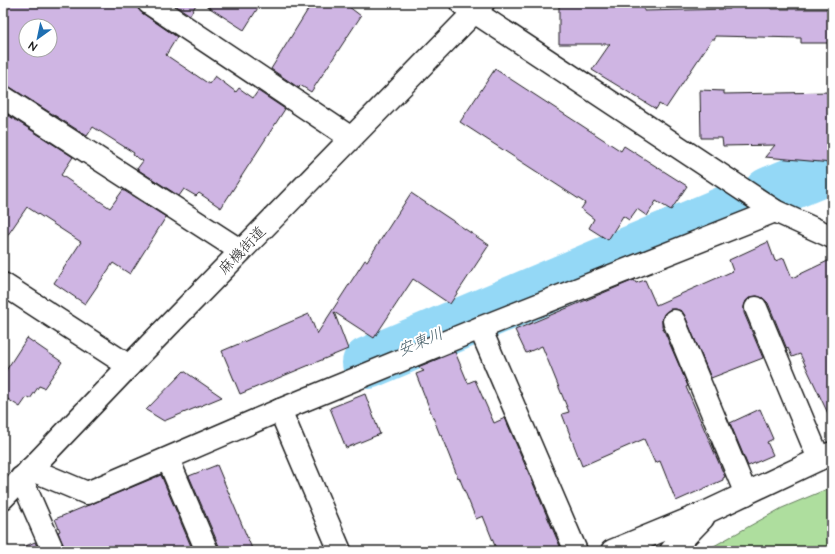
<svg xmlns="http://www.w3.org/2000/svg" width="835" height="554" viewBox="0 0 835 554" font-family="'Architects Daughter','Klee One',sans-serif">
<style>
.green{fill:#aede9e;stroke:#657d5d}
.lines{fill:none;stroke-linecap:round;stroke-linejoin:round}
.river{stroke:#94d8f6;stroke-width:52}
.building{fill:#cfb5e3;stroke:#1c1c1c;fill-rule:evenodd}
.street-casing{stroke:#1c1c1c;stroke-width:25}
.secondary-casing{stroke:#1c1c1c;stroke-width:25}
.street{stroke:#fff;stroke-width:22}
.secondary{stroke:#fff;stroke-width:22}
.labels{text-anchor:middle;stroke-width:4;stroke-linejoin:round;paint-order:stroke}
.street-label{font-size:15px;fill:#1c1c1c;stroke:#fff}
.water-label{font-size:16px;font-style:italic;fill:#465e68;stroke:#fff}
</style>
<rect width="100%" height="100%" fill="#fff"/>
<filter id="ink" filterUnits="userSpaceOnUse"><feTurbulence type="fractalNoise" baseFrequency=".025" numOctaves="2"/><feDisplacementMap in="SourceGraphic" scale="8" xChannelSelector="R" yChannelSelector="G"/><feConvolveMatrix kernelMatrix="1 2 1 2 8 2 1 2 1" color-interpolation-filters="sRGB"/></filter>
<g filter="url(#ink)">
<path class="green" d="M832 487V551H705L782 508Z"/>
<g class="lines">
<g class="river">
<path d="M769 193 832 167"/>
<path d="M368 363 737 207"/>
</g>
</g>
<g class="building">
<path d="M3 3H137L138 9 142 13 177 37 166 55 209 84 215 76 236 92 239 88 253 98 258 91 285 109 221 208 199 193 196 196 184 189 179 196 137 169 143 161 133 155 134 153 93 127 87 136 10 87 3 85ZM26 26H50V50H26Z"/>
<path d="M172 3H197L190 15Z"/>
<path d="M202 3H261L244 30Z"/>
<path d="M312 3H344L361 16 311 92 300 85 299 88 271 69Z"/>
<path d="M559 3H594V5L644 4V11L730 9V3L771 4V9H832V43H801V38L715 36V39H712L666 108 659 104 656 109 592 70 610 44H559Z"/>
<path d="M495 69 621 151 624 146 687 186 671 210 656 201 647 216 637 209 629 220 623 216 608 240 589 228 594 219 581 209 585 203 460 122Z"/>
<path d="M700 90 724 91V94L832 92V163L765 157 775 145 723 146 722 138H701Z"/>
<path d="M3 112 73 157 61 175 110 208 123 190 166 217 130 274 113 263 85 304 54 283 81 242 27 207 3 242Z"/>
<path d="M411 193 489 245 450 304 413 279 374 338 334 312 348 349 240 394 222 351 309 314 317 334 365 260 367 261Z"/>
<path d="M768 242 775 261 784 258 792 278 832 259V422L800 354 792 357 788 348 787 349 768 303 763 298 757 296 751 297 746 301 744 307V313L763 358 711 378 685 316 682 311 676 309H670L664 314 662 320V326L688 386 686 387 725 477 723 478V480L676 501 660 461 655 463 644 439 582 466 562 414 569 412 542 346 526 353 515 330 634 280 636 283 645 280 656 305 733 271 729 260Z"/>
<path d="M27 338 62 362 44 388 39 386 30 399 27 397 20 407 3 396V375Z"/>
<path d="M455 352 468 383 475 380 494 423 505 418 562 551H497L483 516 476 519 459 477 458 478 441 435H440L416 374 424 371 418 367Z"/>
<path d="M184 371 222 397 164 421 146 410Z"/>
<path d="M365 394 380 434 346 448 330 408Z"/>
<path d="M760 409 773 439 767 442 773 455 748 466 730 423Z"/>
<path d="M217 465 253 551H219V546L189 476Z"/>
<path d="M161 475 193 551H65L58 532 60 531 55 519Z"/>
<path d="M35 542 39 551H14Z"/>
</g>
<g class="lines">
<defs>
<g id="street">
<path d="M149 3 351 138"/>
<path d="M461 3 775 211 832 237"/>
<path d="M3 97 241 251"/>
<path d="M3 284 129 366"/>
<path d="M756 308 819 459"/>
<path d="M674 321 746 494"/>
<path d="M480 328 576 551"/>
<path d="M280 410 340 551"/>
<path d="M168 459 207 551"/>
<path d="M30 469 87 493 280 410 480 328 775 211"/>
<path d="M21 478 53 551"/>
<path d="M612 551 709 511 832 453"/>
<path d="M671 551 703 518"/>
</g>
<path id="secondary" d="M3 498 129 366 483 3"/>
</defs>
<use href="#street" class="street-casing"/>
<use href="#secondary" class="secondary-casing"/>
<use href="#street" class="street"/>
<use href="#secondary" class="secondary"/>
</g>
</g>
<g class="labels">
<g class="street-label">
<text transform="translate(242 250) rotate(-46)" y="5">麻機街道</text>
</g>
<g class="water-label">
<text transform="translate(420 341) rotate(-23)" y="6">安東川</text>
</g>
</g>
<rect width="835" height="554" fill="none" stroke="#fff" stroke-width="16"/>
<rect x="8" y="8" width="819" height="538" fill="none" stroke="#1c1c1c" stroke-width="1.5" filter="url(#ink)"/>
<g transform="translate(38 38) rotate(213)"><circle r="19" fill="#ffffff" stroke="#a4a4a4"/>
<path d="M0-3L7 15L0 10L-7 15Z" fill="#1f6fb2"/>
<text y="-6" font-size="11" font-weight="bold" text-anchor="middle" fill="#1c1c1c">N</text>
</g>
</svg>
